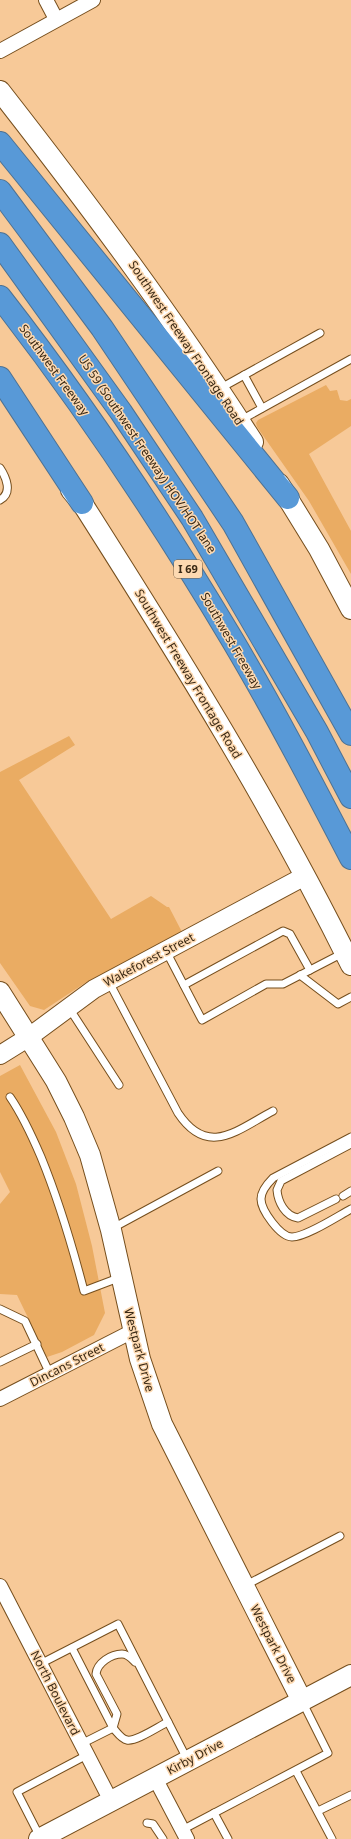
<svg xmlns="http://www.w3.org/2000/svg" width="351" height="1839" viewBox="0 0 351 1839" font-family="'Noto Sans',sans-serif">
<style>
.green{fill:#eaac63}
.lines{fill:none;stroke-linecap:round;stroke-linejoin:round}
.service-casing{stroke:#754e1d;stroke-width:9}
.minor-casing{stroke:#754e1d;stroke-width:16}
.tertiary-casing{stroke:#754e1d;stroke-width:20}
.secondary-casing{stroke:#754e1d;stroke-width:22}
.motorway-casing{stroke:#4e7293;stroke-width:24}
.service{stroke:#fff;stroke-width:7}
.minor{stroke:#fff;stroke-width:14}
.tertiary{stroke:#fff;stroke-width:18}
.secondary{stroke:#fff;stroke-width:20}
.motorway{stroke:#5899d7;stroke-width:22}
.labels{text-anchor:middle;stroke-width:3;stroke-linejoin:round;paint-order:stroke}
.shield{fill:#fdd9b1;stroke:#745e44;stroke-width:1}
.shield-label{font-size:11px;font-weight:bold;fill:#3a2915}
.street-label{font-size:12px;fill:#3a2915;stroke:#fdd9b1}
</style>
<rect width="100%" height="100%" fill="#f7c998"/>
<g class="green">
<path d="M326 385 330 391 337 390 340 400 347 401 351 399V426L309 454 351 531V574L309 501 257 427 256 423 258 420Z"/>
<path d="M69 736 75 745 19 780 111 919 151 896 167 907H169L182 932 85 983 44 1010 30 1006 0 963V772Z"/>
<path d="M20 1065 56 1132 76 1184 92 1246 105 1313 94 1335 62 1352 47 1357 17 1295 0 1294V1204L10 1192 0 1172V1076Z"/>
</g>
<g class="lines">
<defs>
<g id="service">
<path d="M244 375 262 408"/>
<path d="M219 389 320 333"/>
<path d="M241 420 351 359"/>
<path d="M0 468C6 477 13 493 0 500"/>
<path d="M166 951 202 1020 266 984H283L343 953"/>
<path d="M300 975 338 1004 351 997"/>
<path d="M109 982 178 1113C208 1158 237 1130 273 1111"/>
<path d="M184 985 283 931 290 934 310 970"/>
<path d="M69 1008 119 1085"/>
<path d="M10 1097C23 1116 32 1136 41 1157 59 1201 72 1245 84 1291L121 1277"/>
<path d="M351 1137 273 1178C268 1183 261 1191 261 1199 261 1210 280 1237 292 1237 306 1237 338 1216 351 1209"/>
<path d="M343 1196 351 1191"/>
<path d="M336 1199 298 1218C285 1216 278 1202 277 1190L281 1181 351 1144"/>
<path d="M111 1229 218 1171"/>
<path d="M0 1309 25 1321 50 1374"/>
<path d="M0 1362 37 1344"/>
<path d="M246 1585 340 1536"/>
<path d="M72 1648 113 1728C117 1732 121 1739 127 1740 136 1742 159 1726 168 1722"/>
<path d="M40 1664 118 1624 187 1759"/>
<path d="M81 1744 113 1728 117 1714 96 1674C97 1663 111 1654 122 1654 128 1654 132 1659 135 1662"/>
<path d="M296 1771 332 1839"/>
<path d="M318 1811 351 1795"/>
<path d="M214 1813 228 1839"/>
<path d="M147 1823 153 1824 163 1839"/>
<path d="M182 1830 328 1753 303 1703"/>
<path d="M40 1837 17 1792 87 1755"/>
</g>
<g id="minor">
<path d="M46 0 56 19"/>
<path d="M0 51 93 0"/>
<path d="M0 1399 133 1331"/>
<path d="M0 1586 111 1801"/>
<path d="M155 1778 187 1839"/>
</g>
<path id="tertiary" d="M0 1055 29 1037 94 989 305 876"/>
<g id="secondary">
<path d="M0 91C89 205 175 320 253 442"/>
<path d="M279 484 319 549 351 609"/>
<path d="M71 490 82 503C178 654 272 805 351 965"/>
<path d="M0 992 56 1081 74 1117 90 1155 111 1230 140 1359 162 1424 302 1701"/>
<path d="M39 1839 351 1675"/>
</g>
<g id="motorway">
<path d="M0 143 288 498"/>
<path d="M0 191 102 328 233 523 351 734"/>
<path d="M0 244 121 412 192 518 317 732 351 797"/>
<path d="M0 297C85 406 162 522 233 641 275 712 313 785 351 858"/>
<path d="M0 378 82 503"/>
</g>
</defs>
<use href="#service" class="service-casing"/>
<use href="#minor" class="minor-casing"/>
<use href="#tertiary" class="tertiary-casing"/>
<use href="#secondary" class="secondary-casing"/>
<use href="#motorway" class="motorway-casing"/>
<use href="#service" class="service"/>
<use href="#minor" class="minor"/>
<use href="#tertiary" class="tertiary"/>
<use href="#secondary" class="secondary"/>
<use href="#motorway" class="motorway"/>
</g>
<g class="labels">
<rect class="shield" x="174" y="560" width="28" height="18" rx="3"/>
<g class="shield-label">
<text x="188" y="573">I 69</text>
</g>
<g class="street-label">
<text transform="translate(186 343) rotate(56)" y="4">Southwest Freeway Frontage Road</text>
<text transform="translate(54 370) rotate(54)" y="4">Southwest Freeway</text>
<text transform="translate(147 454) rotate(56)" y="4">US 59 (Southwest Freeway) HOV/HOT lane</text>
<text transform="translate(231 641) rotate(60)" y="4">Southwest Freeway</text>
<text transform="translate(188 674) rotate(59)" y="4">Southwest Freeway Frontage Road</text>
<text transform="translate(149 960) rotate(-28)" y="4">Wakeforest Street</text>
<text transform="translate(139 1350) rotate(75)" y="4">Westpark Drive</text>
<text transform="translate(67 1365) rotate(-27)" y="4">Dincans Street</text>
<text transform="translate(273 1644) rotate(63)" y="4">Westpark Drive</text>
<text transform="translate(55 1693) rotate(63)" y="4">North Boulevard</text>
<text transform="translate(195 1757) rotate(-28)" y="4">Kirby Drive</text>
</g>
</g>
</svg>
